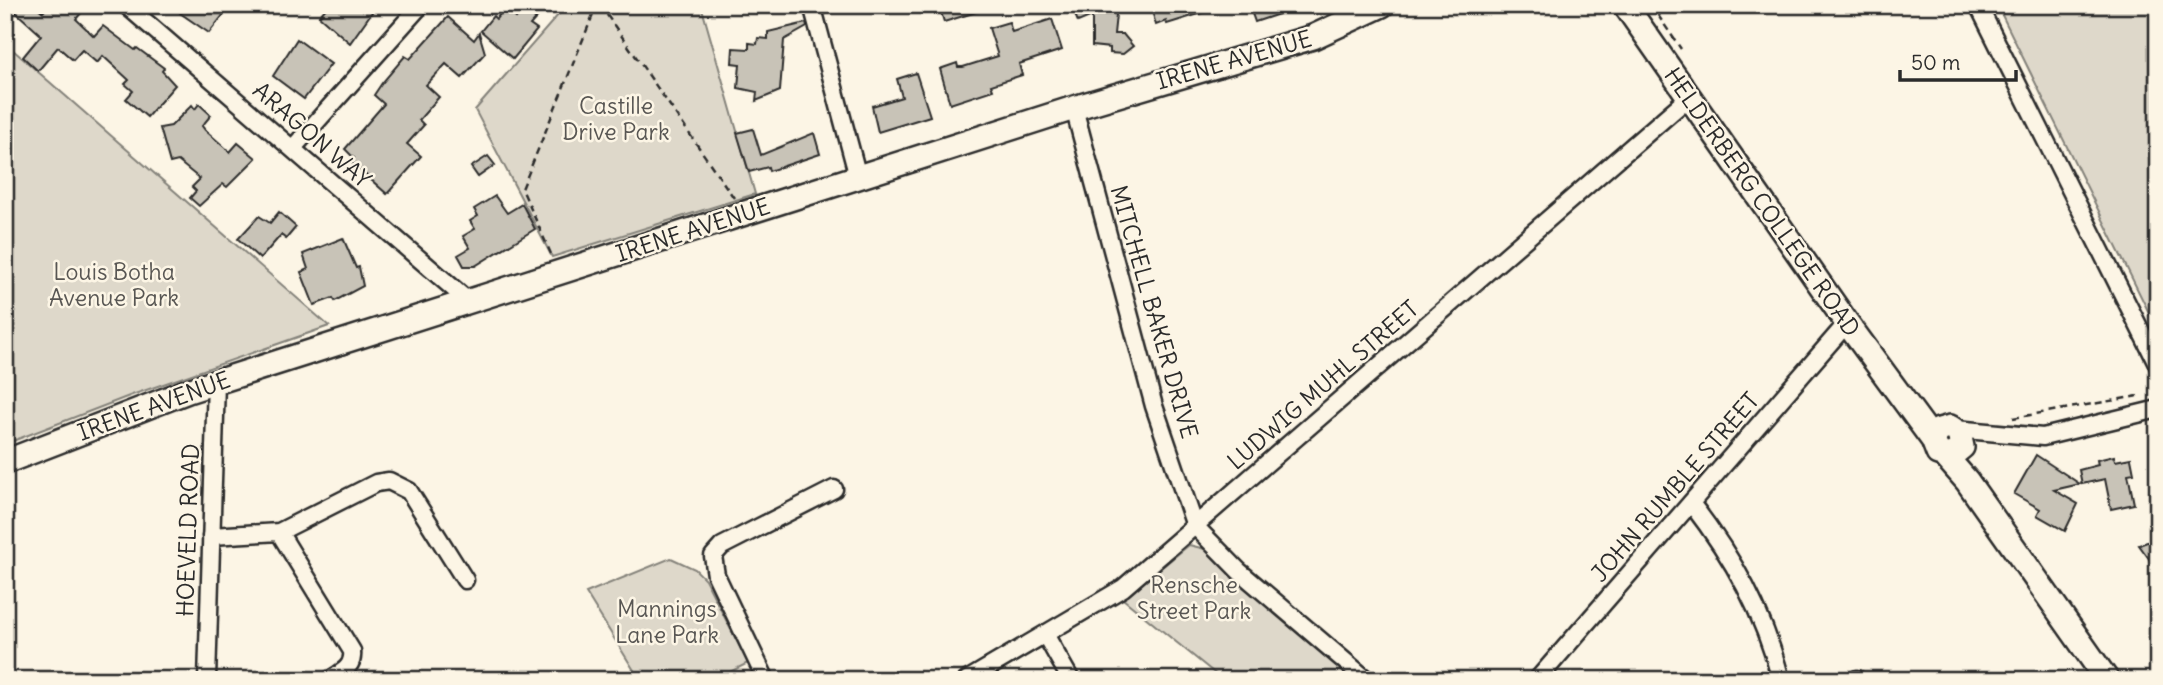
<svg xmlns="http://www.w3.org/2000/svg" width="2163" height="685" viewBox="0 0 2163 685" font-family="Delius,sans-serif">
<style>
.green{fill:#ded8ca;stroke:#84827a;stroke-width:2}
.building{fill:#c8c3b7;stroke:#2b2b2b;stroke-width:2}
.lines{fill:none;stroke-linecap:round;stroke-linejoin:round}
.street-casing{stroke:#2b2b2b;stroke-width:21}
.secondary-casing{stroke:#2b2b2b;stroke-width:28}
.path{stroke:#2b2b2b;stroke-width:2.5;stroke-dasharray:7 5;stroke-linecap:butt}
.street{stroke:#fcf5e5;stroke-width:16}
.secondary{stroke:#fcf5e5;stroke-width:23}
.labels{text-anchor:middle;stroke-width:5;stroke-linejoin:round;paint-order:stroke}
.street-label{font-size:23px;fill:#2b2b2b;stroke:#fcf5e5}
.park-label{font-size:23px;fill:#585653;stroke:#fcf5e5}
</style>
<rect width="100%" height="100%" fill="#fcf5e5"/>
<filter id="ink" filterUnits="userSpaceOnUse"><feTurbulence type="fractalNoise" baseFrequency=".0143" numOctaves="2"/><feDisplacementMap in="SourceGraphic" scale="14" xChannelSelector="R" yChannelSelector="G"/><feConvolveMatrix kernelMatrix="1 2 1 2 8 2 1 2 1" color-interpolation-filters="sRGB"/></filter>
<g filter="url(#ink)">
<g class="green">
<path d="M561 5H701L755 194 552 257 475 110 559 14Z"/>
<path d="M1997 5H2158V331Z"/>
<path d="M5 43 329 326 132 395 5 444Z"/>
<path d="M1189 545 1205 549 1358 680H1223L1123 599Z"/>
<path d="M671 558 695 569 705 579 748 663 714 680H640L586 593Z"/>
</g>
<g class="building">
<path d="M8 5H35L43 12 49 5H88L76 19 94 36 103 26 135 50 137 48 164 68 162 71 175 85 147 117 126 99 133 91 125 84 129 80 103 56 97 63 82 50 73 60 58 47 38 71 23 57 41 35Z"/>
<path d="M186 5H231L209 33 180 13Z"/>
<path d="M329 5H377L350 43 319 16Z"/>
<path d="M526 5H548L530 25 537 30 513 59 481 31 493 16 496 19 505 8 516 18Z"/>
<path d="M939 5H988L989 8 944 22Z"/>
<path d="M1071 5H1117L1114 34H1123L1133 46 1123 54 1110 53V48L1092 46V16L1078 22Z"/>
<path d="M1161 5H1217L1218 8 1167 24 1166 21 1156 25 1152 11 1162 8Z"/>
<path d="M1249 5H1296L1297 8 1255 22Z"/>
<path d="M448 17 474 40 479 33 485 53 462 78 446 64 426 85 439 97 419 120 424 125 407 144 421 156 387 194 351 162 354 158 345 149 384 104 374 95 382 83 405 56 410 59Z"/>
<path d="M1052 19 1062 50 1019 64 1022 75 991 85 993 90 950 104 940 69 957 63 958 67H963L998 56 989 28 1009 22 1012 32Z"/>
<path d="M806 23 807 27 784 40 780 91 756 101 757 92 738 88 740 64 732 63 733 48 749 49V43L757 44 758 38 768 39V32Z"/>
<path d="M297 39 331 64 304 99 273 76Z"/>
<path d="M916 73 930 116 878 132 872 106 902 97 897 79Z"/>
<path d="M199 104 211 115 202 126 205 130 230 152 238 143 256 158 227 187 223 184 199 206 190 198 196 191 192 187 200 179 178 161 170 163 160 128 171 126 192 105 195 109Z"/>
<path d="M753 129 761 155 814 133 820 154 769 171 768 167 749 172 737 133Z"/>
<path d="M488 156 495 165 478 177 471 167Z"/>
<path d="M495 196 507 213 522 204 535 229 475 266H464L458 255 470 248 463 236 475 229 470 221 478 216 474 209Z"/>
<path d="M279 212 296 227 286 239 281 235 260 259 238 239 259 216 270 223Z"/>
<path d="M343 238 356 268 359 267 363 286 335 301 333 298 314 305 301 272 308 269 303 254Z"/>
<path d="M2036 455 2080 484 2054 490 2078 504 2065 531 2037 515 2040 509 2014 494Z"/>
<path d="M2114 456 2115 461 2131 458 2134 473 2128 474 2134 504 2111 509 2105 479 2082 484 2079 470 2098 465 2097 460Z"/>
<path d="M2158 538V571L2139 545Z"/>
</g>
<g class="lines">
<defs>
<g id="street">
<path d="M126 5 468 301"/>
<path d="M812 5 858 177"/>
<path d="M1978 5 2158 365"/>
<path d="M1074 108 1154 406 1195 526 1239 571 1367 680"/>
<path d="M293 148 421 5"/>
<path d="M1955 429 2043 437 2158 409"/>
<path d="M1691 503C1734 559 1763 611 1781 680"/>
<path d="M279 532 352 651C354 667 342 672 330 680"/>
<path d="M211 536 279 532 376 483 389 481 409 491 465 580"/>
<path d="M1046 636 1071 680"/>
<path d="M1857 679 1858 680"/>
<path d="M207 680 216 382"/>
<path d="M766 680 716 575 713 556 722 546 834 489"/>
<path d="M967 680 1123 588 1689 97"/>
<path d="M1537 680 1847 323"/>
</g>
<g id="secondary">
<path d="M1625 5 1847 323 1933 440 1938 453 1951 456 1962 447 1959 433 1950 427 1939 430 1933 440"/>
<path d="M1946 457 1967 481 2107 680"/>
<path d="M5 462 188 391 1074 108 1313 37 1382 5"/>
</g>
</defs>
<use href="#street" class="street-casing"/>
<use href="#secondary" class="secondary-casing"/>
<g class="path">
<path d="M600 5 734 198"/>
<path d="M1651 5 1681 49"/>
<path d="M551 254 522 189 597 5"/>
<path d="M2013 418 2138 396"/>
</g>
<use href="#street" class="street"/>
<use href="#secondary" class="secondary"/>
</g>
</g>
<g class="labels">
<g class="street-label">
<text transform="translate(1234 60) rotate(-16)" y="8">IRENE AVENUE</text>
<text transform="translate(312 135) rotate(41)" y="8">ARAGON WAY</text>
<text transform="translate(1762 202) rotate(55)" y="8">HELDERBERG COLLEGE ROAD</text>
<text transform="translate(693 230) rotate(-18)" y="8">IRENE AVENUE</text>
<text transform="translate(1154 312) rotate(74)" y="8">MITCHELL BAKER DRIVE</text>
<text transform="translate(1323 385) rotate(-41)" y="8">LUDWIG MUHL STREET</text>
<text transform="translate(154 406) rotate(-20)" y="8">IRENE AVENUE</text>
<text transform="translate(1675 487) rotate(-49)" y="8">JOHN RUMBLE STREET</text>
<text transform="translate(188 530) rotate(-88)" y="8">HOEVELD ROAD</text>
</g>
<g class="park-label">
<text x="616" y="114">Castille<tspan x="616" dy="26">Drive Park</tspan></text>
<text x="114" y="280">Louis Botha<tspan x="114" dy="26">Avenue Park</tspan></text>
<text x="1194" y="593">Rensche<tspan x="1194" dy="26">Street Park</tspan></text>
<text x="667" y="617">Mannings<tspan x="667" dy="26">Lane Park</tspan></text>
</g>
</g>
<rect width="2163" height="685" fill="none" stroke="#fcf5e5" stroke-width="28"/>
<rect x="14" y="14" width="2135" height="657" fill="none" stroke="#2b2b2b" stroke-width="2.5" filter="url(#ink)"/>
<path d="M1900 70v10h116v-10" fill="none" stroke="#2b2b2b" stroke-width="3.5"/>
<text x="1911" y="70" font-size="21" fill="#2b2b2b" stroke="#fcf5e5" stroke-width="5" paint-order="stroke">50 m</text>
</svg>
